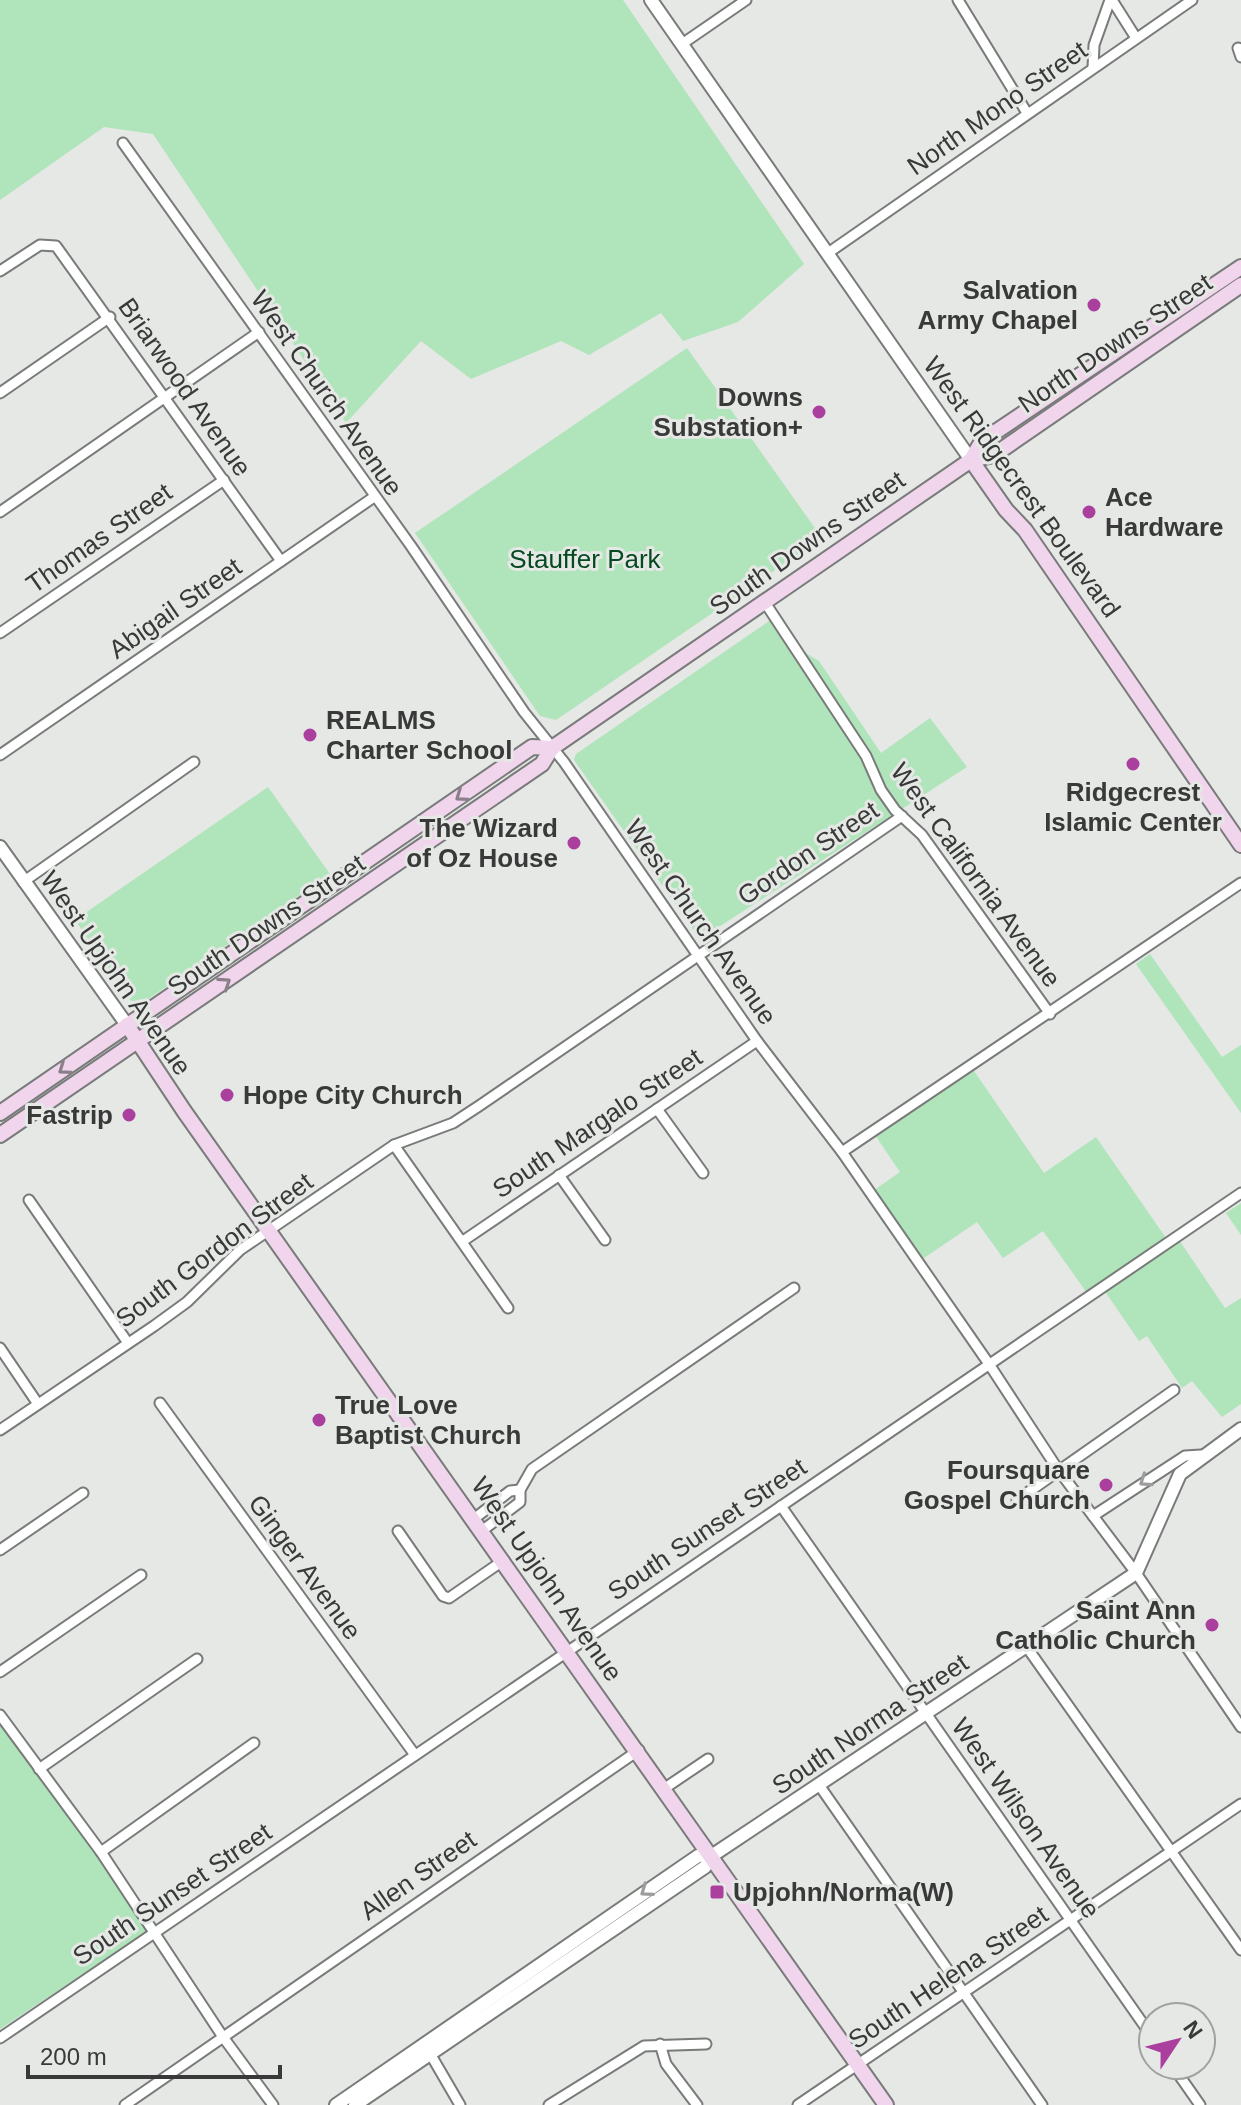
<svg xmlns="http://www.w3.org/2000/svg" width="1241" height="2105" viewBox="0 0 1241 2105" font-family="Arial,sans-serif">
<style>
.green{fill:#b0e4ba}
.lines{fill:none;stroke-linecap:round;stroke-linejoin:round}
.minor-casing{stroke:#787b79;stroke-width:13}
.tertiary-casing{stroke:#787b79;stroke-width:16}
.secondary-casing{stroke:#787b79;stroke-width:18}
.minor{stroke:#fff;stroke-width:9}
.tertiary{stroke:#fff;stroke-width:12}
.secondary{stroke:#f1d5ed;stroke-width:14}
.oneway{stroke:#8b7f89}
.oneway2{stroke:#9c9c9c}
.poi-dot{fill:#ab3f9e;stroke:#e5e8e5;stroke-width:3}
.labels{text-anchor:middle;stroke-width:6;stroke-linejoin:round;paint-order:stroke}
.street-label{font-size:26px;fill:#383938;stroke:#e5e8e5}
.poi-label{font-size:26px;font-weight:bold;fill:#383938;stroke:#e5e8e5;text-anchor:end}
.park-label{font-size:26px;fill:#064a21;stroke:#e5e8e5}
</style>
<rect width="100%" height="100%" fill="#e5e8e5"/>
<g class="green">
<path d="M0 0H623L804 264 738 322 683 341 661 313 589 355 561 341 471 379 421 341 346 423 153 134 104 127 0 200Z"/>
<path d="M687 348 822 538 556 720 540 716 415 533Z"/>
<path d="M772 619 794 646 819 661 881 753 930 718 967 767 700 939 574 760 576 754Z"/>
<path d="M268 787 330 874 144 1002 131 1001 75 920Z"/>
<path d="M1150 954 1222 1057 1241 1045V1113L1136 964Z"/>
<path d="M972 1068 1044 1173 1096 1137 1166 1238 1087 1293 1043 1231 1003 1258 977 1222 921 1260 873 1191 900 1172 875 1135Z"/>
<path d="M1241 1203V1235L1226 1213Z"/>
<path d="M1179 1240 1225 1308 1241 1298V1404L1222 1417 1192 1381 1182 1388 1147 1336 1139 1341 1104 1290Z"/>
<path d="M0 1720 149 1930 0 2029Z"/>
</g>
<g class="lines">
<defs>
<g id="minor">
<path d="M958 0 1027 113"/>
<path d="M1112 0 1136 38"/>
<path d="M682 44 746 0"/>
<path d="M1241 49 1238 48 1241 57"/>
<path d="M1093 68 1094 45 1110 0"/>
<path d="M123 143 411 546 524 712 564 762 757 1041 842 1152 989 1364 1057 1468 1136 1573 1241 1727"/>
<path d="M828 253 1192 0"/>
<path d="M0 271 40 245 56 246 281 561"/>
<path d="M0 393 110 317"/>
<path d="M0 512 259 332"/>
<path d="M764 601 866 756 881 790 895 810 922 835 1050 1014"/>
<path d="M0 633 224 480"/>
<path d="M0 755 374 497"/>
<path d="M23 882 194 762"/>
<path d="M657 1109 703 1173"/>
<path d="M394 1145 508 1308"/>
<path d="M842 1152 1241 883"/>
<path d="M559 1175 605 1240"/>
<path d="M29 1200 128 1343"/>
<path d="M463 1241 757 1041"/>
<path d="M0 1348 38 1404"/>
<path d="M160 1403 415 1755"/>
<path d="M0 1430 154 1326 187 1302 240 1250 394 1145 453 1123 479 1106 902 816"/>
<path d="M1017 1500 1174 1390"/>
<path d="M781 1506 1153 2038"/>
<path d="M1093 1516 1185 1456 1201 1455"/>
<path d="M475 1518 510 1491 520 1490"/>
<path d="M483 1530 520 1502V1490L532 1469 794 1288"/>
<path d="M398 1531 443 1596 449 1598 504 1560"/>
<path d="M0 1550 83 1493"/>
<path d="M1026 1646 1241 1950"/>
<path d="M0 1672 141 1575"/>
<path d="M0 1715 101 1852 223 2037 273 2105"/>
<path d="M39 1769 197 1659"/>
<path d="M819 1785 1042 2105"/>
<path d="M665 1788 708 1759"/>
<path d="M101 1852 254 1743"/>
<path d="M0 2038 1241 1193"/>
<path d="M660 2044 666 2064 697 2105"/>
<path d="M428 2050 460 2105"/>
<path d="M1172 2065 1200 2105"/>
<path d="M125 2105 639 1750"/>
<path d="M549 2105 644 2046 706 2044"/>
<path d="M798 2105 1241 1804"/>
</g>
<g id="tertiary">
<path d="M651 0 971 460"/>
<path d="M0 847 127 1025"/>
<path d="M336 2105 698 1856 713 1855"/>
<path d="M355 2105 705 1867 713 1855 1136 1573 1180 1474 1241 1429"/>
</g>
<g id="secondary">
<path d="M971 460 1006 510 1025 530 1241 845"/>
<path d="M971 460 982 441 1241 267"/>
<path d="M127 1025 184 1111 886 2105"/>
<path d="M0 1113 532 747 552 748"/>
<path d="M0 1135 542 764 552 748 971 460 994 455 1241 285"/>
</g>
</defs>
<use href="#minor" class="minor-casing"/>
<use href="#tertiary" class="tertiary-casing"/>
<use href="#secondary" class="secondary-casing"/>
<use href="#minor" class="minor"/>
<use href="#tertiary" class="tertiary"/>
<use href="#secondary" class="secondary"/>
</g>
<defs><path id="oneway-chevron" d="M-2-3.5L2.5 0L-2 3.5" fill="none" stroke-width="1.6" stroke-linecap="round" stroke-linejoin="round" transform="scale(2)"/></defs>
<g class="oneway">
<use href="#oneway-chevron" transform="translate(461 796) rotate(145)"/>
<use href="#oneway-chevron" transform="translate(225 983) rotate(-34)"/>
<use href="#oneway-chevron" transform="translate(64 1069) rotate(145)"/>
</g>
<g class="oneway2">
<use href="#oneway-chevron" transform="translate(1145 1481) rotate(146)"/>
<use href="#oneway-chevron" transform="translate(646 1891) rotate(145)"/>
</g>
<g class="poi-dot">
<circle cx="1094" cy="305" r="8"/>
<circle cx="819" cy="412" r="8"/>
<circle cx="1089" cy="512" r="8"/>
<circle cx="310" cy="735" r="8"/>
<circle cx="1133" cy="764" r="8"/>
<circle cx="574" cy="843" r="8"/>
<circle cx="227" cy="1095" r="8"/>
<circle cx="129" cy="1115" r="8"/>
<circle cx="319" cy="1420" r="8"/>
<circle cx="1106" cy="1485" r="8"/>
<circle cx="1212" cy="1625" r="8"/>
<rect x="709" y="1884" width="16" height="16" rx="4"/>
</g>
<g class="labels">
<g class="street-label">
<text transform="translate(997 108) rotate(-35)" y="9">North Mono Street</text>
<text transform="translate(1115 343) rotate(-34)" y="9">North Downs Street</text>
<text transform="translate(185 387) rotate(55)" y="9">Briarwood Avenue</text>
<text transform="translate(327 393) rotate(55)" y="9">West Church Avenue</text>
<text transform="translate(1022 487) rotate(54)" y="9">West Ridgecrest Boulevard</text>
<text transform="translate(99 538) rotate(-35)" y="9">Thomas Street</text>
<text transform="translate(807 543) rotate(-35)" y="9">South Downs Street</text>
<text transform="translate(175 608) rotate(-35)" y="9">Abigail Street</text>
<text transform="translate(808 853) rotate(-34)" y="9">Gordon Street</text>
<text transform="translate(976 875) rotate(54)" y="9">West California Avenue</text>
<text transform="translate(701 922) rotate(55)" y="9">West Church Avenue</text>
<text transform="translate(266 925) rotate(-34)" y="9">South Downs Street</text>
<text transform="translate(116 973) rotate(55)" y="9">West Upjohn Avenue</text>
<text transform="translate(597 1123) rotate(-34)" y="9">South Margalo Street</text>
<text transform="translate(214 1250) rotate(-37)" y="9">South Gordon Street</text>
<text transform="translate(707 1529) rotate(-34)" y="9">South Sunset Street</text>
<text transform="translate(305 1567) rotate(54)" y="9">Ginger Avenue</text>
<text transform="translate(547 1579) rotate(55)" y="9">West Upjohn Avenue</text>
<text transform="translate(870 1724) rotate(-34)" y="9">South Norma Street</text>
<text transform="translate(1026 1818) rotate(55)" y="9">West Wilson Avenue</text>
<text transform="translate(418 1875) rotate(-35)" y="9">Allen Street</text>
<text transform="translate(172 1894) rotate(-34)" y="9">South Sunset Street</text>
<text transform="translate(948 1977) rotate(-34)" y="9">South Helena Street</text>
</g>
<g class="poi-label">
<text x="1078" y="299">Salvation<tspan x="1078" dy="30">Army Chapel</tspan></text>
<text x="803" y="406">Downs<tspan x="803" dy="30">Substation+</tspan></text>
<text x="1105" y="506" text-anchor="start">Ace<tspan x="1105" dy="30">Hardware</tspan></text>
<text x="326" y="729" text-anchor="start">REALMS<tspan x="326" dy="30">Charter School</tspan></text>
<text x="1133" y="801" text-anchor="middle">Ridgecrest<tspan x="1133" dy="30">Islamic Center</tspan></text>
<text x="558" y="837">The Wizard<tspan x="558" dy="30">of Oz House</tspan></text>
<text x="243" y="1104" text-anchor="start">Hope City Church</text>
<text x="113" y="1124">Fastrip</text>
<text x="335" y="1414" text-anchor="start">True Love<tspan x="335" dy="30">Baptist Church</tspan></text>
<text x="1090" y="1479">Foursquare<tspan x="1090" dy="30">Gospel Church</tspan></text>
<text x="1196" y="1619">Saint Ann<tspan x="1196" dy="30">Catholic Church</tspan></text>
<text x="733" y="1901" text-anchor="start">Upjohn/Norma(W)</text>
</g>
<g class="park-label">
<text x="585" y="568">Stauffer Park</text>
</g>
</g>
<g transform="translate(1177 2041) rotate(55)"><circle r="38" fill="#e5e8e5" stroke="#a0a2a0" stroke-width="2"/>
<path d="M0-6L14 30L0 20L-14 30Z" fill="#ab3f9e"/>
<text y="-12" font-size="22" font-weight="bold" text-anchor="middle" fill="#383938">N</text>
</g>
<path d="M28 2065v12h252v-12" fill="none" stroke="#383938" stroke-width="4"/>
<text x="40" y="2065" font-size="24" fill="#383938" stroke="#e5e8e5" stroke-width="6" paint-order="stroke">200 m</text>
</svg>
